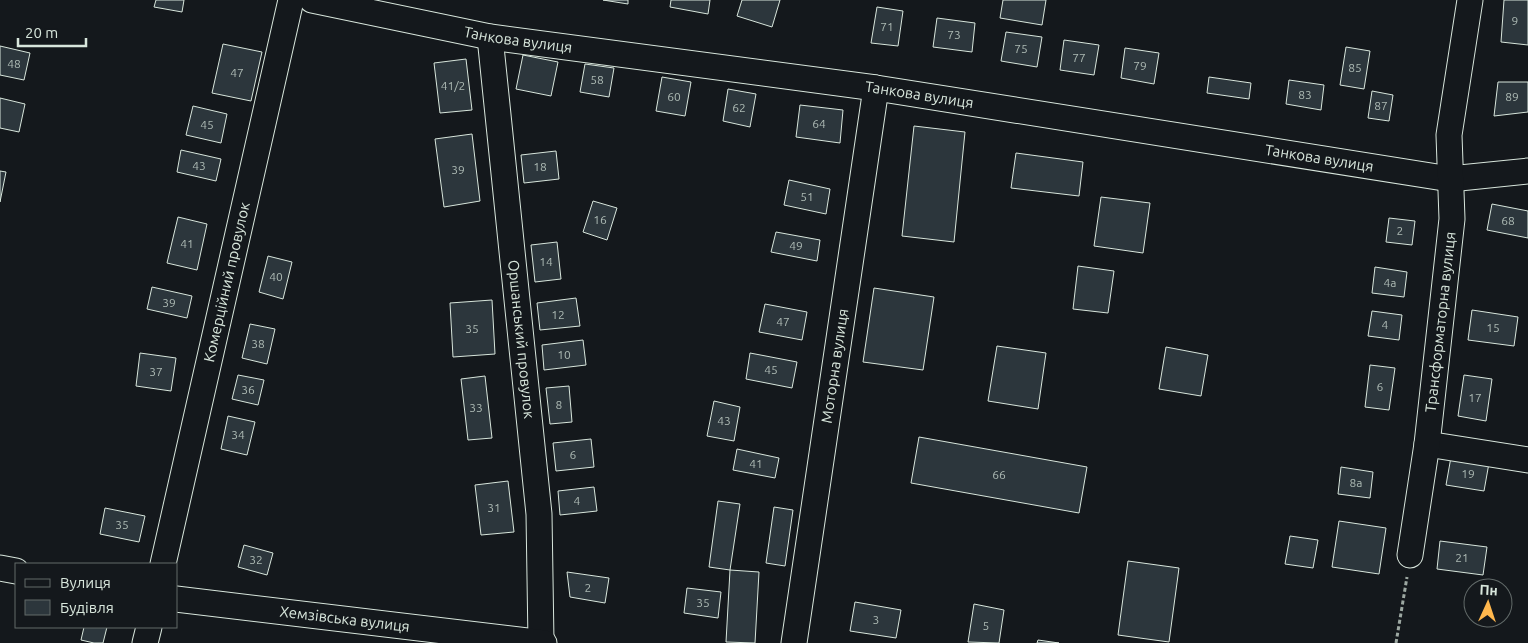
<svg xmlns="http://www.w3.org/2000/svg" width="1528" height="643" viewBox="0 0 1528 643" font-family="Ubuntu,sans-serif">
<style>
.building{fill:#2c363c;stroke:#d8e6dc}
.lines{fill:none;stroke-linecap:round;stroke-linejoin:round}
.minor-casing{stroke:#d8e6dc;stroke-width:27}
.path{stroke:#9da8a2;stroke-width:3;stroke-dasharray:4 2.5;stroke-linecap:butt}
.minor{stroke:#14181c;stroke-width:25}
.labels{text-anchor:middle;stroke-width:4;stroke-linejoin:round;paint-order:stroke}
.number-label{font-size:12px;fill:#adbab4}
.street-label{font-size:15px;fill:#d8e6dc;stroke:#14181c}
</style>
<rect width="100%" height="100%" fill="#14181c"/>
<g class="building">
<path d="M156 0H184L182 12 154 7Z"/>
<path d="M603 0H628V4Z"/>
<path d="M671 0H710L708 14 670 7Z"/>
<path d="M742 0H780L772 27 737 16Z"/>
<path d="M1003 0H1046L1042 25 1000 18Z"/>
<path d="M1504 0H1528V45L1501 42Z"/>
<path d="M877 7 903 11 898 46 871 43Z"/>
<path d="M937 18 975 23 972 52 933 47Z"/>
<path d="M1006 32 1042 37 1037 67 1001 61Z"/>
<path d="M1064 40 1099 45 1094 75 1060 70Z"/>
<path d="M223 44 262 52 251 101 212 93Z"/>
<path d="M0 46 30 53 24 80 0 75Z"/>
<path d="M1346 47 1370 51 1364 89 1340 85Z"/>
<path d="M1125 48 1159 53 1154 84 1121 78Z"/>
<path d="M523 55 558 62 551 96 516 89Z"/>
<path d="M466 59 472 110 440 113 434 63Z"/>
<path d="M585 64 614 68 609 97 580 92Z"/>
<path d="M662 77 691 82 685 116 656 111Z"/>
<path d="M1209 77 1251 83 1249 99 1207 93Z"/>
<path d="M1289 80 1324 85 1321 110 1286 104Z"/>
<path d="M1498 82H1528V112L1494 116Z"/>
<path d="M728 89 756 94 750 127 723 121Z"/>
<path d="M1372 91 1393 95 1389 121 1368 118Z"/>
<path d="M0 98 25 104 19 132 0 128Z"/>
<path d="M800 105 843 110 840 143 796 137Z"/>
<path d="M193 106 227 114 221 143 186 135Z"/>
<path d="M914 126 965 132 954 242 902 236Z"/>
<path d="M472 134 480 201 444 207 435 139Z"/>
<path d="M181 150 221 159 216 181 177 172Z"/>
<path d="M556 151 559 179 524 183 521 155Z"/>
<path d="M1016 153 1083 162 1079 196 1011 188Z"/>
<path d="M0 171 6 172 0 202Z"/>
<path d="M789 180 830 189 826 214 784 205Z"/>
<path d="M1101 197 1150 203 1143 253 1094 246Z"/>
<path d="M593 201 617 208 607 240 583 232Z"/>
<path d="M1492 204 1528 211V238L1487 230Z"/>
<path d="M178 217 207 224 197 270 167 263Z"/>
<path d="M1389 218 1415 221 1412 245 1386 242Z"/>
<path d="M776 232 820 240 817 261 771 252Z"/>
<path d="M557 242 561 279 535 282 531 245Z"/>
<path d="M268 256 292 262 283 299 259 292Z"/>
<path d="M1078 266 1114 271 1108 313 1073 309Z"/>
<path d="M1375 267 1407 272 1404 297 1372 293Z"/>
<path d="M152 287 192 296 187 318 147 309Z"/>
<path d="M874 288 934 297 923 370 863 362Z"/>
<path d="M576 298 580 326 540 330 537 303Z"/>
<path d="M492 300 495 354 453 357 450 303Z"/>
<path d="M765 304 807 312 802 340 759 332Z"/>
<path d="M1472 310 1518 317 1514 346 1468 340Z"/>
<path d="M1372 311 1402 315 1399 340 1368 336Z"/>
<path d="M250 324 275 329 267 364 242 358Z"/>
<path d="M583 340 586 365 544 370 542 345Z"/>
<path d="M997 346 1046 353 1038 409 988 401Z"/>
<path d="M1166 347 1208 355 1201 396 1159 389Z"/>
<path d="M140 353 176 358 171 391 136 386Z"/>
<path d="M750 353 797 362 792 388 746 379Z"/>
<path d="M1370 365 1395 368 1389 410 1365 407Z"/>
<path d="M238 375 264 380 258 405 232 399Z"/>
<path d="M1464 375 1492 379 1486 421 1458 416Z"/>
<path d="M485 376 492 438 468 440 461 379Z"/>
<path d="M569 386 572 422 550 424 546 388Z"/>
<path d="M714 401 740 407 734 441 707 436Z"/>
<path d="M228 416 255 422 247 455 221 449Z"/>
<path d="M919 437 1087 467 1079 513 911 483Z"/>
<path d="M591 439 594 467 556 471 553 443Z"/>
<path d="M737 449 779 458 775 478 733 470Z"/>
<path d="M1451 457 1489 463 1484 491 1446 485Z"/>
<path d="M1341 467 1373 472 1370 498 1338 494Z"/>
<path d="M508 481 514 532 481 535 475 485Z"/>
<path d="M594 487 597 511 560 515 558 491Z"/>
<path d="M718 501 740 504 730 570 709 567Z"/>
<path d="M774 507 793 510 785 566 766 563Z"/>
<path d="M105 508 145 516 139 542 100 534Z"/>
<path d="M1339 521 1386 528 1379 574 1332 567Z"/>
<path d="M1290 536 1318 540 1313 568 1285 564Z"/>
<path d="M1440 541 1487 547 1483 575 1437 569Z"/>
<path d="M244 545 273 553 267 575 238 567Z"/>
<path d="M1128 561 1179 568 1169 642 1118 635Z"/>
<path d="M730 570 759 572 755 643 726 642Z"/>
<path d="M567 572 609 578 605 603 570 597Z"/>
<path d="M687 588 721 592 718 618 684 613Z"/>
<path d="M855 602 901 610 896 638 850 631Z"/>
<path d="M974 604 1004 610 999 643 968 642Z"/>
<path d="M84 627H107L103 643H94L81 640Z"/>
<path d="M1038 640 1059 643H1037Z"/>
</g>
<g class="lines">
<defs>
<g id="minor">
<path id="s1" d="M312 0 490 37 876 88 1450 179 1528 171"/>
<path id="s2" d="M490 37 539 514 541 642"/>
<path d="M1427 444 1528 460"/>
<path id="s3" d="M1410 555 1427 444 1452 219 1449 135 1470 0"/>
<path id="s4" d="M163 564 291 0"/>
<path d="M0 568 16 571"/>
<path id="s5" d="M176 599 544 643"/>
<path d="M145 643 149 627"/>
<path id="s6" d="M794 643 876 88"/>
</g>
</defs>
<use href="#minor" class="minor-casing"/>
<path class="path" d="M1396 643 1407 577"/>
<use href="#minor" class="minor"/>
</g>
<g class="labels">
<g class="number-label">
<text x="1515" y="25">9</text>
<text x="887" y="31">71</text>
<text x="954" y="39">73</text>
<text x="1021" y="53">75</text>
<text x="1079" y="62">77</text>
<text x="14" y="68">48</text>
<text x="1140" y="70">79</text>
<text x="1355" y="72">85</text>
<text x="237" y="77">47</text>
<text x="597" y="84">58</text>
<text x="453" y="90">41/2</text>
<text x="1305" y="99">83</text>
<text x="674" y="101">60</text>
<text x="1512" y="101">89</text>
<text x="1381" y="110">87</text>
<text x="739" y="112">62</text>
<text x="819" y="128">64</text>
<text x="207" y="129">45</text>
<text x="199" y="170">43</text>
<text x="540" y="171">18</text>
<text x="458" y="174">39</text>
<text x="807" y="201">51</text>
<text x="600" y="224">16</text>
<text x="1508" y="225">68</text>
<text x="1400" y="235">2</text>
<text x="187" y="248">41</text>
<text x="796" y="250">49</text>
<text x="546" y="266">14</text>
<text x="276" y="281">40</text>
<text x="1390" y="287">4а</text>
<text x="169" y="307">39</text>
<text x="558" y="319">12</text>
<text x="783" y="326">47</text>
<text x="1385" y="329">4</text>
<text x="1493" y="332">15</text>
<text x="472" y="333">35</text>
<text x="258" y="348">38</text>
<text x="564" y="359">10</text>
<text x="771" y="374">45</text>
<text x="156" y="376">37</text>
<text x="1380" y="391">6</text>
<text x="248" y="394">36</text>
<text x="1475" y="402">17</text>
<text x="559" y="409">8</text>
<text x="476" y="412">33</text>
<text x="724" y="425">43</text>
<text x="238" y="439">34</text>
<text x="573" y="459">6</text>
<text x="756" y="468">41</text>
<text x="1468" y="478">19</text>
<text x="999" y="479">66</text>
<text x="1356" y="487">8а</text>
<text x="577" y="505">4</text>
<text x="494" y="512">31</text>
<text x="122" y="529">35</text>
<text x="1462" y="562">21</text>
<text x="256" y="564">32</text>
<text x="588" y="592">2</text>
<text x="703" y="607">35</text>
<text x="876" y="624">3</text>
<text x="986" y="630">5</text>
</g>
<g class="street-label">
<text dy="5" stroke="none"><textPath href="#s1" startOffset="210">Танкова вулиця</textPath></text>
<text dy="5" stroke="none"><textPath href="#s1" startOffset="615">Танкова вулиця</textPath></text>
<text dy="5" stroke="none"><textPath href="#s1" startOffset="1020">Танкова вулиця</textPath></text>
<text dy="5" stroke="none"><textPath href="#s4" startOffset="289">Комерційний провулок</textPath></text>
<text dy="5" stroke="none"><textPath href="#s3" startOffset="235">Трансформаторна вулиця</textPath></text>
<text dy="5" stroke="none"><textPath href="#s2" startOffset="304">Оршанський провулок</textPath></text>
<text dy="5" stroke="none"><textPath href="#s6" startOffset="280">Моторна вулиця</textPath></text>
<text dy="5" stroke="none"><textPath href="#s5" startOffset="170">Хемзівська вулиця</textPath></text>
</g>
</g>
<rect x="15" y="563" width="162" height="65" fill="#14181c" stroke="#626a69"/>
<rect x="25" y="579" width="25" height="8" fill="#14181c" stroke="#626a69"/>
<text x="60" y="588" font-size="15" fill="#d8e6dc">Вулиця</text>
<rect x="25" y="600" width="25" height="15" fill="#2c363c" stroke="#626a69"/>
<text x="60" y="613" font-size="15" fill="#d8e6dc">Будівля</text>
<g transform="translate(1488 603) rotate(3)"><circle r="24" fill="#14181c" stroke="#626a69"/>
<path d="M0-4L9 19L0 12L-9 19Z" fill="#ffb74d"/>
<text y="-8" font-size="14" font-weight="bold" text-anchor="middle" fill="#d8e6dc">Пн</text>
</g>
<path d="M18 38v8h68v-8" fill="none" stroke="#d8e6dc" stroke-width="2.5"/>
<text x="25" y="38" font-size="15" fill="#d8e6dc" stroke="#14181c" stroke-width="4" paint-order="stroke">20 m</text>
</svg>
